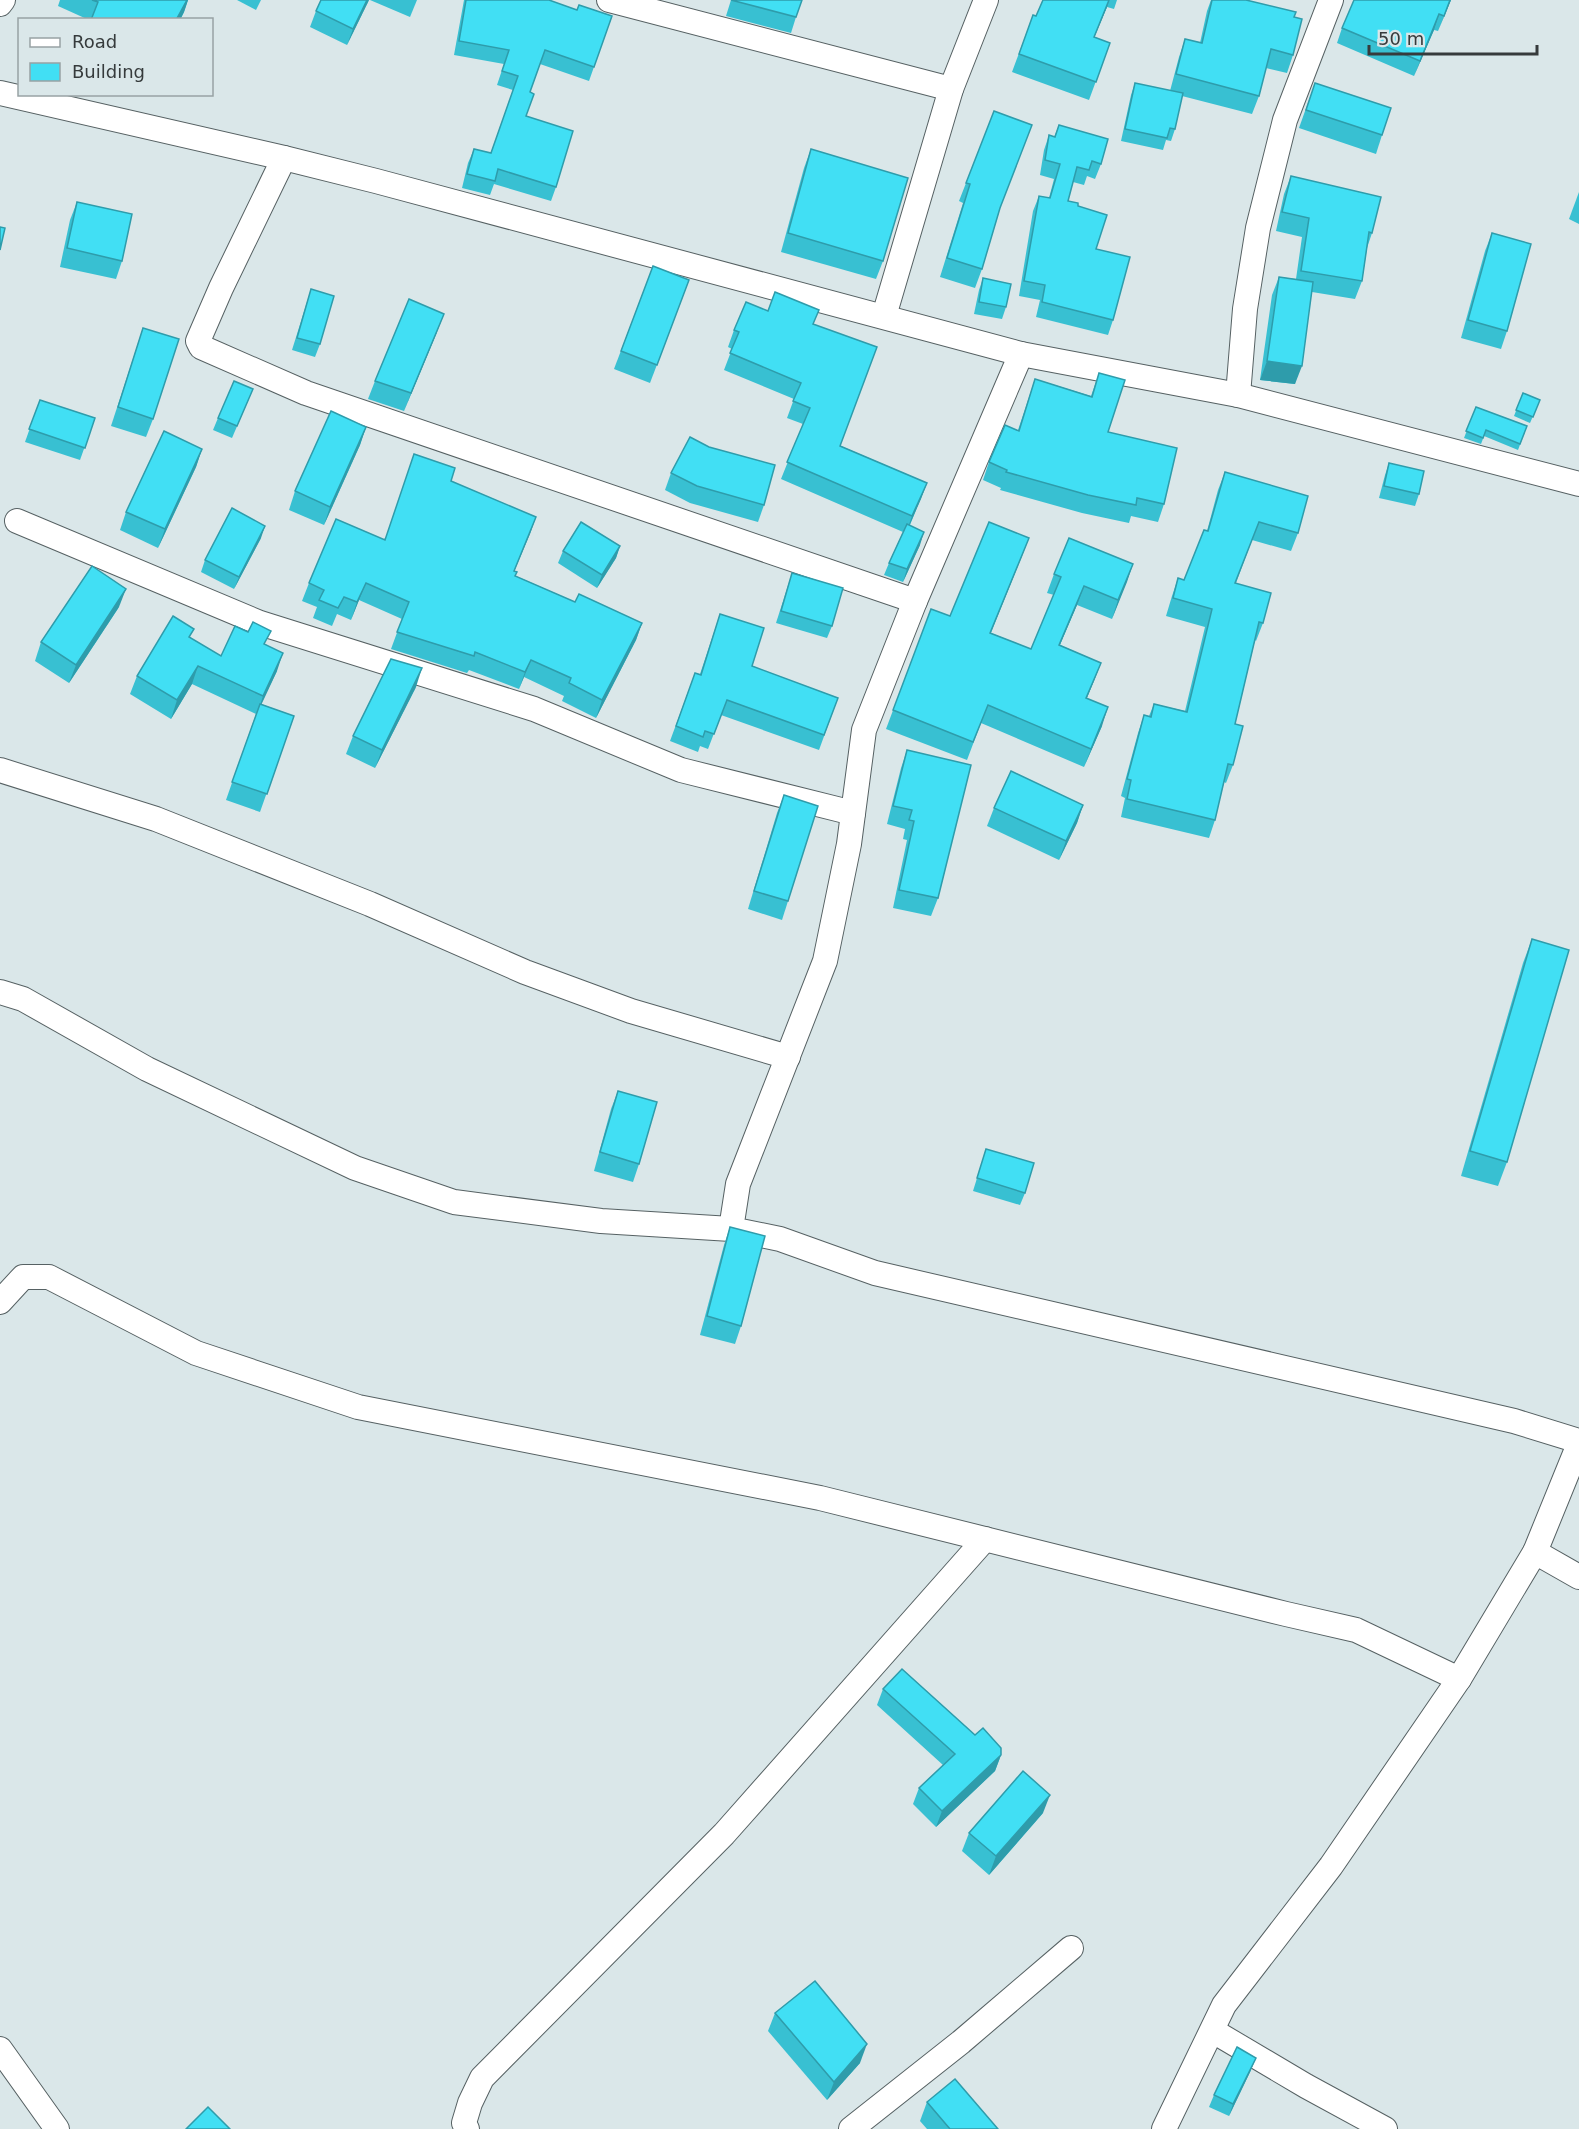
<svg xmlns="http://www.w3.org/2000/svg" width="1579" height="2129" viewBox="0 0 1579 2129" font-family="'DejaVu Sans',sans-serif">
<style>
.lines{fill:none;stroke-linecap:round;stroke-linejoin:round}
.street-casing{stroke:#566163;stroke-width:26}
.street{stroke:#fff;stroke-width:24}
.wall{fill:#38c0d2}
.shaded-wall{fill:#2e9cab}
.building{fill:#41dff4;stroke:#2e9cab;stroke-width:1.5}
</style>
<rect width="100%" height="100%" fill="#dae7e9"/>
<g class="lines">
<defs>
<g id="street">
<path d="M609 0 951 89"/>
<path d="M0 4 3 0"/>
<path d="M0 93 284 158 376 181 1021 354 1238 395 1579 484"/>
<path d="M284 158 221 288 198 341 201 347 306 393 915 601"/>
<path d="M884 316 951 89 986 0"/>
<path d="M1021 354 915 601 864 730 849 844 825 961 738 1184 731 1229 780 1239 875 1273 1514 1421 1579 1441"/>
<path d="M1238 395 1245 309 1258 228 1285 120 1331 0"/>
<path d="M17 521 260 623 534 709 681 770 853 813"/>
<path d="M0 770 156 819 370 904 525 972 631 1011 788 1057"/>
<path d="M0 992 23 999 147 1069 355 1168 454 1202 601 1221 731 1229"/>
<path d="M0 1302 23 1277H49L196 1353 358 1407 820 1498 1286 1614 1356 1630 1459 1679"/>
<path d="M1535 1552 1579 1577"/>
<path d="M1213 2031 1306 2086 1385 2129"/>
<path d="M0 2049 57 2129"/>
<path d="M467 2129 464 2123 470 2103 482 2078 724 1834 985 1539"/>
<path d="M851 2129 961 2042 1071 1948"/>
<path d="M1164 2129 1224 2005 1331 1866 1459 1679 1535 1552 1579 1444"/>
</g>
</defs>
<use href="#street" class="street-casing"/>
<use href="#street" class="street"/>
</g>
<g class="wall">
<path d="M60 0H188L184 12 180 20H89L58 6Z"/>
<path d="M237 0H261L256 10Z"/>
<path d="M369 0 347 45 310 27 316 11Z"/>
<path d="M370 0H417L410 17Z"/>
<path d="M464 0H549L577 10 612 16 589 81 540 64 530 92 526 116 556 187 551 201 494 184 490 195 462 188 468 163 474 149 491 153 513 90 497 85 504 64 454 55Z"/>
<path d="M731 0 796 17 791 33 726 16Z"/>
<path d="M1043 0H1117L1114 9 1107 7 1094 37 1110 43 1089 100 1012 72 1033 15 1036 16Z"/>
<path d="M1211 0H1246L1294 17 1293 55 1287 73 1266 68 1259 96 1252 114 1182 96 1175 129 1171 141 1166 140 1163 150 1121 141 1131 95 1135 83 1170 91 1179 57 1185 39 1200 43 1207 11Z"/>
<path d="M1451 0 1438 31 1434 30 1414 76 1337 43 1342 28Z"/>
<path d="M1315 83 1382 135 1376 154 1299 128Z"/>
<path d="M994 111 999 212 982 269 975 288 940 277 963 203 959 201Z"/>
<path d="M1059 125 1101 164 1095 179 1087 176 1084 185 1073 182 1068 201 1078 206 1096 249 1113 320 1108 335 1036 317 1040 300 1019 296 1033 211 1039 196 1049 198 1054 179 1040 175 1044 150 1049 135 1054 137Z"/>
<path d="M811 149 883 261 876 279 781 252 804 168Z"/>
<path d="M1291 176 1372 233 1367 248 1362 281 1355 299 1312 292 1295 384 1260 380 1272 295 1279 277 1296 279 1302 237 1276 231 1284 194Z"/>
<path d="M1579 192V224L1569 219Z"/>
<path d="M77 202 122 261 116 279 60 267 70 220Z"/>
<path d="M1492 233 1507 331 1501 349 1461 338 1485 251Z"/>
<path d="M653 266 689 280 650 383 614 369Z"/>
<path d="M983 278 1006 307 1002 319 974 314 979 290Z"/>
<path d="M311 289 320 344 315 357 292 350Z"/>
<path d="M768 311 814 324 841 446 927 483 910 525 920 545 903 582 884 575 889 563 903 532 781 479 803 424 787 418 794 399 724 370 732 349 728 347 734 330Z"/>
<path d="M143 328 153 419 146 437 111 426Z"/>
<path d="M437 332 404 411 368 399 375 381Z"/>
<path d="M1099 373 1108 432 1164 504 1158 522 1131 516 1129 523 1082 513 1000 490 1001 488 983 480 989 462 1018 430 1035 379 1091 396Z"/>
<path d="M253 389 232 438 213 430 218 418Z"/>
<path d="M1523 393 1540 400 1530 423 1514 416Z"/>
<path d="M40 400 95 418 80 460 25 442Z"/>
<path d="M1476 407 1527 426 1518 450 1484 436 1481 444 1464 438Z"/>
<path d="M366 427 360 445 324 525 289 510 295 491Z"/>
<path d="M709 447 764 505 758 522 690 503 665 490 671 473Z"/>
<path d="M202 449 196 467 158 548 120 530 126 512Z"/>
<path d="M1389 463 1419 494 1415 506 1379 498 1385 475Z"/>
<path d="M1225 472 1298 533 1291 551 1252 540 1236 583 1263 623 1256 641 1255 640 1235 724 1233 765 1226 783 1224 782 1215 820 1209 838 1121 817 1125 798 1121 796 1138 733 1144 715 1149 716 1154 704 1185 711 1205 627 1166 616 1172 596 1178 578 1184 580 1207 531 1218 490Z"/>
<path d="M451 481 536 517 514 571 516 576 575 602 642 623 636 640 596 718 562 701 564 696 524 677 519 689 469 670 467 673 391 649 402 619 359 600 351 620 337 614 332 626 313 618 317 607 302 601 309 583 384 539Z"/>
<path d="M261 538 234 589 201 572 205 560Z"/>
<path d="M1029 538 991 633 1031 649 1054 595 1047 593 1054 574 1133 564 1112 619 1077 605 1060 645 1101 663 1087 698 1102 726 1084 767 981 723 967 760 886 729 931 609 950 616Z"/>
<path d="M620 546 616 558 597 588 558 563 563 551Z"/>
<path d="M792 573 832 626 827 638 776 623Z"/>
<path d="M119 607 69 683 35 661 41 642Z"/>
<path d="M720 614 752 666 838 698 819 750 721 715 708 749 700 746 698 752 670 741 695 673 700 674Z"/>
<path d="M190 638 221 656 266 644 277 671 261 704 294 716 260 812 226 800 256 714 192 684 171 719 130 694 137 676Z"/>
<path d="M416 687 375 768 346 754 353 736Z"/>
<path d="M907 750 938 898 931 916 893 908 907 840 903 839 905 829 887 824 901 768Z"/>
<path d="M784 795 788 901 782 920 748 909 777 813Z"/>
<path d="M1083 805 1077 823 1059 860 987 826 994 808Z"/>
<path d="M1532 939 1507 1162 1498 1186 1461 1176 1523 963Z"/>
<path d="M618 1091 639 1164 633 1182 594 1171 611 1109Z"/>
<path d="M986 1149 1025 1193 1020 1205 973 1191Z"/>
<path d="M730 1227 741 1326 735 1344 700 1335 724 1245Z"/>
<path d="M883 1689 975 1735 1001 1755 995 1771 936 1827 913 1804 919 1788 943 1765 877 1705Z"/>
<path d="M1043 1813 989 1875 962 1851 969 1833Z"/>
<path d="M775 2013 860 2063 827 2100 768 2031Z"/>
<path d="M1251 2070 1229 2116 1209 2107 1214 2095Z"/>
<path d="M927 2102 998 2129H927L920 2121Z"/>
</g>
<g class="shaded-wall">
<path d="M187 0H188L184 12 180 20H176Z"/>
<path d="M367 0H369L347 45 353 29Z"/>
<path d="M1109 0 1107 7 1087 55 1094 37Z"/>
<path d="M1450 0H1451L1438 31 1444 16Z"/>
<path d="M1439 14 1434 30 1414 76 1420 61Z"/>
<path d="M444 314 437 332 404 411 411 393Z"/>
<path d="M1267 361 1302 366 1295 384 1260 380Z"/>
<path d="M366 427 360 445 324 525 330 507Z"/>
<path d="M202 449 196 467 158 548 165 529Z"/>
<path d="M927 483 921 499 906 533 912 516Z"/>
<path d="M536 517 530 534 507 588 514 571Z"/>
<path d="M265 526 261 538 234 589 239 577Z"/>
<path d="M924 532 920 545 903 582 907 569Z"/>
<path d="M1029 538 1022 556 983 651 990 633Z"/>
<path d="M620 546 616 558 597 588 602 575Z"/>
<path d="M1133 564 1127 582 1112 619 1118 600Z"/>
<path d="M366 583 359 600 351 620 357 602Z"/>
<path d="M1084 586 1077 605 1052 663 1059 645Z"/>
<path d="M126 589 119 607 69 683 76 665Z"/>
<path d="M642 623 636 640 596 718 602 700Z"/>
<path d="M283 653 277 671 257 714 263 696Z"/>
<path d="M531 660 524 677 519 689 525 672Z"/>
<path d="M1101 663 1094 681 1079 716 1086 698Z"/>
<path d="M198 666 192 684 171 719 177 700Z"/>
<path d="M422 668 416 687 375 768 382 750Z"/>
<path d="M1108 707 1102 726 1084 767 1091 749Z"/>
<path d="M1083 805 1077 823 1059 860 1066 841Z"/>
<path d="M1001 1755 995 1771 936 1827 942 1811Z"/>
<path d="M1050 1795 1043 1813 989 1875 996 1856Z"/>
<path d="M867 2044 860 2063 827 2100 834 2082Z"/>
<path d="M1256 2058 1251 2070 1229 2116 1233 2104Z"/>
</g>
<g class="building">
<path d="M92 0H187L176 20H91L98 2Z"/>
<path d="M321 0H367L353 29 316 11Z"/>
<path d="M466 0H549L577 10 579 5 612 16 594 67 545 50 530 92 534 94 526 116 573 131 556 187 498 169 495 181 467 174 474 149 491 153 518 76 502 71 509 50 459 41Z"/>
<path d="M731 0H802L796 17Z"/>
<path d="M1043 0H1109L1094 37 1110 43 1096 82 1019 54 1033 15 1036 16Z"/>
<path d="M1212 0H1246L1296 12 1294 17 1302 19 1293 55 1271 49 1259 96 1176 74 1185 39 1202 43Z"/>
<path d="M1354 0H1450L1444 16 1439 14 1420 61 1342 28Z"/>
<path d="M1135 83 1183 93 1175 129 1170 128 1167 138 1125 129Z"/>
<path d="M1315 83 1391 108 1382 135 1306 110Z"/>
<path d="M994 111 1032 125 1000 208 982 269 947 258 970 184 966 183Z"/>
<path d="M1059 125 1108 139 1101 164 1092 161 1089 170 1077 167 1068 201 1078 203V206L1107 215 1096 249 1130 257 1113 320 1042 302 1045 285 1024 281 1039 196 1050 198 1060 164 1045 160 1049 135 1055 137Z"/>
<path d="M811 149 908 178 883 261 788 233Z"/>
<path d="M1291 176 1381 197 1372 233 1369 232 1362 281 1301 271 1309 218 1282 212Z"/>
<path d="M77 202 132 214 122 261 67 248Z"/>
<path d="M0 227 5 228 0 250Z"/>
<path d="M1492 233 1531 244 1507 331 1468 320Z"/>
<path d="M653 266 689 280 657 365 621 351Z"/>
<path d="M1279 277 1313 282 1302 366 1267 361Z"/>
<path d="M983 278 1011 284 1006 307 979 302Z"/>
<path d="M311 289 334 296 320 344 297 338Z"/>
<path d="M775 292 819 310 813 324 877 347 840 446 927 483 912 516 787 462 810 408 793 401 801 383 730 353 739 332 734 330 746 302 768 311Z"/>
<path d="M409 299 444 314 411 393 375 381Z"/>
<path d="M143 328 179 339 153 419 118 407Z"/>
<path d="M1099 373 1125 380 1108 432 1177 448 1164 504 1137 498 1136 505 1088 495 1006 472 1007 470 989 462 1005 425 1019 431 1035 379 1092 397Z"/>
<path d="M234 381 253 389 237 426 218 418Z"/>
<path d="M1523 393 1540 400 1533 417 1516 410Z"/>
<path d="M40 400 95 418 85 448 29 429Z"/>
<path d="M1476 407 1527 426 1520 444 1486 430 1483 438 1466 431Z"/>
<path d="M331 411 366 427 330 507 295 491Z"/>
<path d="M164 431 202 449 165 529 126 512Z"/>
<path d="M690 437 709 447 775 465 764 505 697 486 671 473Z"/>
<path d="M414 454 455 468 451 481 536 517 514 571 517 572 515 576 575 602 579 594 642 623 602 700 569 683 571 678 531 660 525 672 475 652 474 656 397 632 409 602 366 583 357 602 344 597 338 608 319 600 324 590 309 583 336 519 385 540Z"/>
<path d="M1389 463 1424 471 1419 494 1384 486Z"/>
<path d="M1225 472 1308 496 1298 533 1259 522 1235 583 1271 593 1263 623 1259 622 1235 724 1243 726 1233 765 1228 764 1215 820 1127 799 1131 780 1127 779 1144 715 1151 717 1154 704 1187 712 1212 609 1173 598 1178 578 1184 580 1204 530 1208 531Z"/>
<path d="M232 508 265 526 239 577 205 560Z"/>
<path d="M581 522 620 546 602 575 563 551Z"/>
<path d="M989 522 1029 538 990 633 1031 649 1061 577 1054 574 1069 538 1133 564 1118 600 1084 586 1059 645 1101 663 1086 698 1108 707 1091 749 988 705 973 742 893 710 931 609 950 616Z"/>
<path d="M907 524 924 532 907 569 889 563Z"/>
<path d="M92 566 126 589 76 665 41 642Z"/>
<path d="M792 573 843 588 832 626 781 611Z"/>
<path d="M720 614 764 628 752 666 838 698 824 735 727 700 714 734 705 731 703 737 676 726 695 673 701 675Z"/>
<path d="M173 616 194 629 189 637 221 656 235 626 248 632 253 622 271 631 264 644 283 653 263 696 198 666 177 700 137 676Z"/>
<path d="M391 659 422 668 382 750 353 736Z"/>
<path d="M260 704 294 716 267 794 232 782Z"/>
<path d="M907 750 971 765 938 898 899 890 914 821 909 820 912 810 893 806Z"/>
<path d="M1011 771 1083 805 1066 841 994 808Z"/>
<path d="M784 795 818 806 788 901 754 891Z"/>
<path d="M1532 939 1569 950 1507 1162 1470 1151Z"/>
<path d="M618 1091 657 1102 639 1164 600 1152Z"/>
<path d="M986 1149 1034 1163 1025 1193 977 1178Z"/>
<path d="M730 1227 765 1236 741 1326 707 1316Z"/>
<path d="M902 1669 975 1735 983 1728 1001 1748V1755L942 1811 919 1788 955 1754 883 1689Z"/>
<path d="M1023 1771 1050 1795 996 1856 969 1833Z"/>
<path d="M815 1981 867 2044 834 2082 775 2013Z"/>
<path d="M1237 2047 1256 2058 1233 2104 1214 2095Z"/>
<path d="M955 2079 998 2129H950L927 2102Z"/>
<path d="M208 2107 230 2129H186Z"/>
</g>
<rect x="18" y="18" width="195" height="78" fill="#dae7e9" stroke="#98a2a4" stroke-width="1.5"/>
<rect x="30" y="38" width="30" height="9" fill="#ffffff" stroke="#98a2a4" stroke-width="1.5"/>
<text x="72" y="48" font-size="18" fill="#363b3c">Road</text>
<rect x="30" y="63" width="30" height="18" fill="#41dff4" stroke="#98a2a4" stroke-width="1.5"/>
<text x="72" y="78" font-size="18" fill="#363b3c">Building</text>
<path d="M1369 45v9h168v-9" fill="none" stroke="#363b3c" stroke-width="3"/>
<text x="1378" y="45" font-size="18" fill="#363b3c" stroke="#dae7e9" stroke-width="4.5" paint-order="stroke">50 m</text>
</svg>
